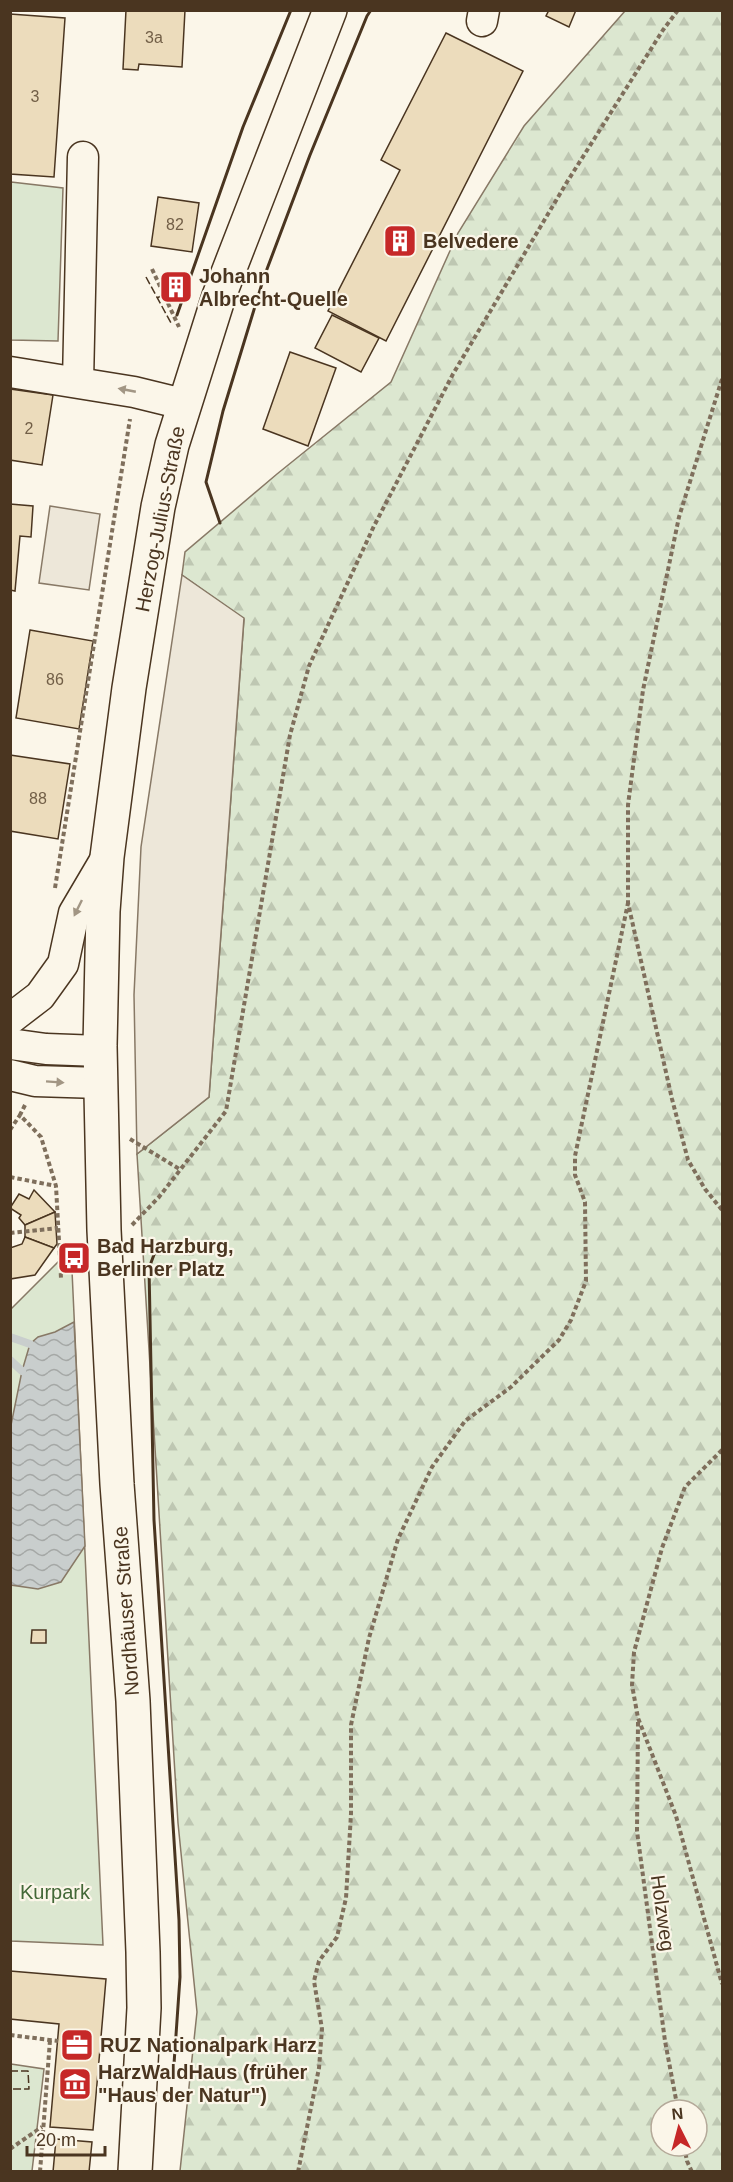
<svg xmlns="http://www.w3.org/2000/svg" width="733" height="2182" viewBox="0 0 733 2182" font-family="Helvetica,sans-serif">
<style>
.green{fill:#dce7d0;stroke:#887966;stroke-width:1.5}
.forest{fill:url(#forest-firs);stroke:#887966;stroke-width:1.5;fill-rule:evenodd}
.parking{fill:#ede7d9;stroke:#887966;stroke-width:1.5}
.water{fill:url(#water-waves);stroke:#887966;stroke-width:1.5}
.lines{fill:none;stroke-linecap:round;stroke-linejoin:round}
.stream{stroke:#c9cecd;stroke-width:8}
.building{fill:#ecdcbc;stroke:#4a3520;stroke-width:1.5}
.minor-casing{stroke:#4a3520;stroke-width:33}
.major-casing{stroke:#4a3520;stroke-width:36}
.path{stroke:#7f6f5c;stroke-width:4;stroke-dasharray:4.5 3;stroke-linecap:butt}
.minor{stroke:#fbf6e9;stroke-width:30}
.major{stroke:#fbf6e9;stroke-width:33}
.fence{stroke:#4a3520;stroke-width:1.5;stroke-dasharray:8 3;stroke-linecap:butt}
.wall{stroke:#4a3520;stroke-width:3}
.oneway{fill:#a29684}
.labels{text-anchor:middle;stroke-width:4.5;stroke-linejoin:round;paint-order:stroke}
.number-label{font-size:16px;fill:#725f47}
.poi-label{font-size:20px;font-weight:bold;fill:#4a3520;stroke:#fbf6e9;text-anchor:start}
.street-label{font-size:20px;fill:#4a3520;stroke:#fbf6e9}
.park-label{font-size:20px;fill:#436837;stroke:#fbf6e9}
</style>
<defs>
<pattern id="forest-firs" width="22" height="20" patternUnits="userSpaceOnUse" patternTransform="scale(1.5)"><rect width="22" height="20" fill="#dce7d0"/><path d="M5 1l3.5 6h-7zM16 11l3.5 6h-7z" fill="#bec7b2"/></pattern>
<pattern id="water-waves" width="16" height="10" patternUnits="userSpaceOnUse" patternTransform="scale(1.5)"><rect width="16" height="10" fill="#c9cecd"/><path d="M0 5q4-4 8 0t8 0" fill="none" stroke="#a5a8a6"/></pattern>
</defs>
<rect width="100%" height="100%" fill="#fbf6e9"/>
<g class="green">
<path d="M11 182 63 188 58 341 11 340Z"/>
<path d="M71 1249 103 1945 11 1941V1309Z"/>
<path d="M11 2064 44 2069 32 2171H11Z"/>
</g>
<path class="forest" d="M625 11H722V2171H180L197 2012 178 1823 137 1154 209 1097 244 619 182 575 185 552 277 474 391 382 458 233 524 126ZM661 2110H697V2146H661Z"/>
<g class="parking">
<path d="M50 506 100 514 89 590 39 583Z"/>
<path d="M182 575 244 618 209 1097 137 1154 134 995 141 847Z"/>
</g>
<path class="water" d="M74 1322 85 1546 61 1582 38 1589 11 1585V1425L22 1371 30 1344 38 1337 55 1332Z"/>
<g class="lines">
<g class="stream">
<path d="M10 1337 30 1344"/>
<path d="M10 1360 22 1371"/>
</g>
</g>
<g class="building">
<path d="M126 10H185L182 67 139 64 138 70 123 69Z"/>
<path d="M549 10H576L569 27 546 16Z"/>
<path d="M10 14 65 18 54 177 10 174Z"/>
<path d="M446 33 523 71 386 341 328 311 400 170 381 160Z"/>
<path d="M158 197 199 203 192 252 151 246Z"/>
<circle cx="176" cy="287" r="9"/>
<path d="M332 315 379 338 361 372 315 348Z"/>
<path d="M290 352 336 368 308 446 263 429Z"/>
<path d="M10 389 53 395 42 465 10 460Z"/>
<path d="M10 504 33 506 31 537 20 536 15 591 10 590Z"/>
<path d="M30 630 93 641 79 729 16 718Z"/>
<path d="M10 755 70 764 58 839 10 831Z"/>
<path d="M34 1190 55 1212 25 1225 19 1218 21 1215 10 1208 19 1194 29 1199Z"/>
<path d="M55 1212 57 1244 54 1248 25 1237V1225Z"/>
<path d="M25 1237 54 1248 35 1275 10 1279V1248L22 1244Z"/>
<path d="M32 1630H46V1643H31Z"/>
<path d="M10 1971 106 1979 93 2130 50 2127 59 2024 10 2019Z"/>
<path d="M56 2139 92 2142 89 2172H53Z"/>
</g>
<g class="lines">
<defs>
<g id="minor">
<path d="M482 21 484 10"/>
<path d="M10 372 134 392 183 404"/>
<path d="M78 382 83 157"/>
<path d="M10 1019 40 996 63 964 74 913 107 857"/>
<path d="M10 1044 46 1049 100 1051"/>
<path d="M10 1075 35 1081 100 1083"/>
</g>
<path id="major" d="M135 2172 144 2008 143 1952 133 1701 117 1484 104 1230 100 1046 103 911 107 857 129 688 158 507 172 445 219 296 330 10"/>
</defs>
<use href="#minor" class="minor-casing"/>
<use href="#major" class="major-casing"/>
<g class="path">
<path d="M152 269 179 327"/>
<path d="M722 379 679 517 643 690 628 805V903L672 1099 688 1160 705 1189 722 1210"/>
<path d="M55 888 130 419"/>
<path d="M25 1105 20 1115 41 1137 56 1186 61 1278"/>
<path d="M10 1130 20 1115"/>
<path d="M130 1139 181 1170"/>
<path d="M10 1177 56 1186"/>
<path d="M132 1225 159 1197 226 1111 290 735 309 666 374 526 453 374 567 182 663 30 678 10"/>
<path d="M10 1233 58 1228"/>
<path d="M722 1450 685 1487 662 1548 634 1652 632 1685 638 1718 676 1816 722 1984"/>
<path d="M638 1722 637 1831 665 2041 678 2110"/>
<path d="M10 2035 58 2041"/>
<path d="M684 2146 687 2161 692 2172"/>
<path d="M10 2149 42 2127"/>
<path d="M40 2172 50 2040"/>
<path d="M298 2172 319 2068 322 2029 314 1981 319 1961 337 1937 346 1898 351 1814V1725L369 1638 398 1539 432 1467 465 1421 511 1387 559 1340 571 1320 586 1281 585 1202 575 1175V1156L628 903"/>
</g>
<use href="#minor" class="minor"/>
<use href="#major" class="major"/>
<g class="fence">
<path d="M146 277 171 323"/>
<path d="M157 298 169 292"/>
<path d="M10 2071H28L29 2089H10"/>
</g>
<g class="wall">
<path d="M177 315 243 127 291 10"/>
<path d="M220 523 206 482 223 411 264 277 310 155 367 16 371 10"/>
<path d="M158 1244 149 1268 154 1520 179 1920 180 1977 174 2064"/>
</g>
</g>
<defs><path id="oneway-solid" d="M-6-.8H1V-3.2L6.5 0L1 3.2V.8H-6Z" transform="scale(1.5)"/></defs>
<g class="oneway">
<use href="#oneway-solid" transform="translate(127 390) rotate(-169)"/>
<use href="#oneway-solid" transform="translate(78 908) rotate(116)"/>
<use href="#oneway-solid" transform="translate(55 1082) rotate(4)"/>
</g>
<defs>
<symbol id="building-square" viewBox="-11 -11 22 22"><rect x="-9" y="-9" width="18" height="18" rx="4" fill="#c62828" stroke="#fbf6e9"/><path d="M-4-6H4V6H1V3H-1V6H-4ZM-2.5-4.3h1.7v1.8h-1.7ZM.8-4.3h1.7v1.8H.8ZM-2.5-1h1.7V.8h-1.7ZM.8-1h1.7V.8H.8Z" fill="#fff"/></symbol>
<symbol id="bus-square" viewBox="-11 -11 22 22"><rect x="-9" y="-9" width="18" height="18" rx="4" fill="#c62828" stroke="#fbf6e9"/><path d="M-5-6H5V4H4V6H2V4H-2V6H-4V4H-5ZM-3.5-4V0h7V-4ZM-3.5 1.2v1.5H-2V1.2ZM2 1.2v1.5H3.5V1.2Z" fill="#fff"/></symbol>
<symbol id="office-square" viewBox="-11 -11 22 22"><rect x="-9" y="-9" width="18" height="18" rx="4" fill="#c62828" stroke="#fbf6e9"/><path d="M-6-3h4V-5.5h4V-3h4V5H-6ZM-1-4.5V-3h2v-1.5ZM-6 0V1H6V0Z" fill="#fff"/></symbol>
<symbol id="museum-square" viewBox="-11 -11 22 22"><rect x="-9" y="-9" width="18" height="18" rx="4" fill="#c62828" stroke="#fbf6e9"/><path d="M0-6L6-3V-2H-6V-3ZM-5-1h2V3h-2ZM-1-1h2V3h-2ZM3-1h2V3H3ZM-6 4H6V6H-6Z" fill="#fff"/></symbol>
</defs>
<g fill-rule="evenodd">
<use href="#building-square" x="381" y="222" width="38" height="38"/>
<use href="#building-square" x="157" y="268" width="38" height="38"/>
<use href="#bus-square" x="55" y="1239" width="38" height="38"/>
<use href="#office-square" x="58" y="2026" width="38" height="38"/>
<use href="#museum-square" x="56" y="2065" width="38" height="38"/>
</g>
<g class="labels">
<g class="number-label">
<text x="154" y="43">3a</text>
<text x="35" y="102">3</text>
<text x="175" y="230">82</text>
<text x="29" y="434">2</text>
<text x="55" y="685">86</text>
<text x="38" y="804">88</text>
</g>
<g class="poi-label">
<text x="423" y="248">Belvedere</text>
<text x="199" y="283">Johann<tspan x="199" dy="23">Albrecht-Quelle</tspan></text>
<text x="97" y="1253">Bad Harzburg,<tspan x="97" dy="23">Berliner Platz</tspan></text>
<text x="100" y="2052">RUZ Nationalpark Harz</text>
<text x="98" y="2079">HarzWaldHaus (früher<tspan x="98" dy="23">"Haus der Natur")</tspan></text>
</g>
<g class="street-label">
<text transform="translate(160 519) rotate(-79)" y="7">Herzog-Julius-Straße</text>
<text transform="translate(126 1611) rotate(-94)" y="7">Nordhäuser Straße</text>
<text transform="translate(663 1913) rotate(82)" y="7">Holzweg</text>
</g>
<g class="park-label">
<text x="55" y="1899">Kurpark</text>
</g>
</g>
<rect width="733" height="2182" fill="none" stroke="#4a3520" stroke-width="24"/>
<g transform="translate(679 2128) rotate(354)"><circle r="28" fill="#fbf6e9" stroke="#b4a999" stroke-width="1.5"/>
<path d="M0-4.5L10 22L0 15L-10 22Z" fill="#c62828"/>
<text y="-9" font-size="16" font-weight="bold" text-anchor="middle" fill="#4a3520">N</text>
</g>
<path d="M27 2146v9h78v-9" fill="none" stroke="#4a3520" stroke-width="3"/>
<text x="36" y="2146" font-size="18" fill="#4a3520" stroke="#fbf6e9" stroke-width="4.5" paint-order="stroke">20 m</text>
</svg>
